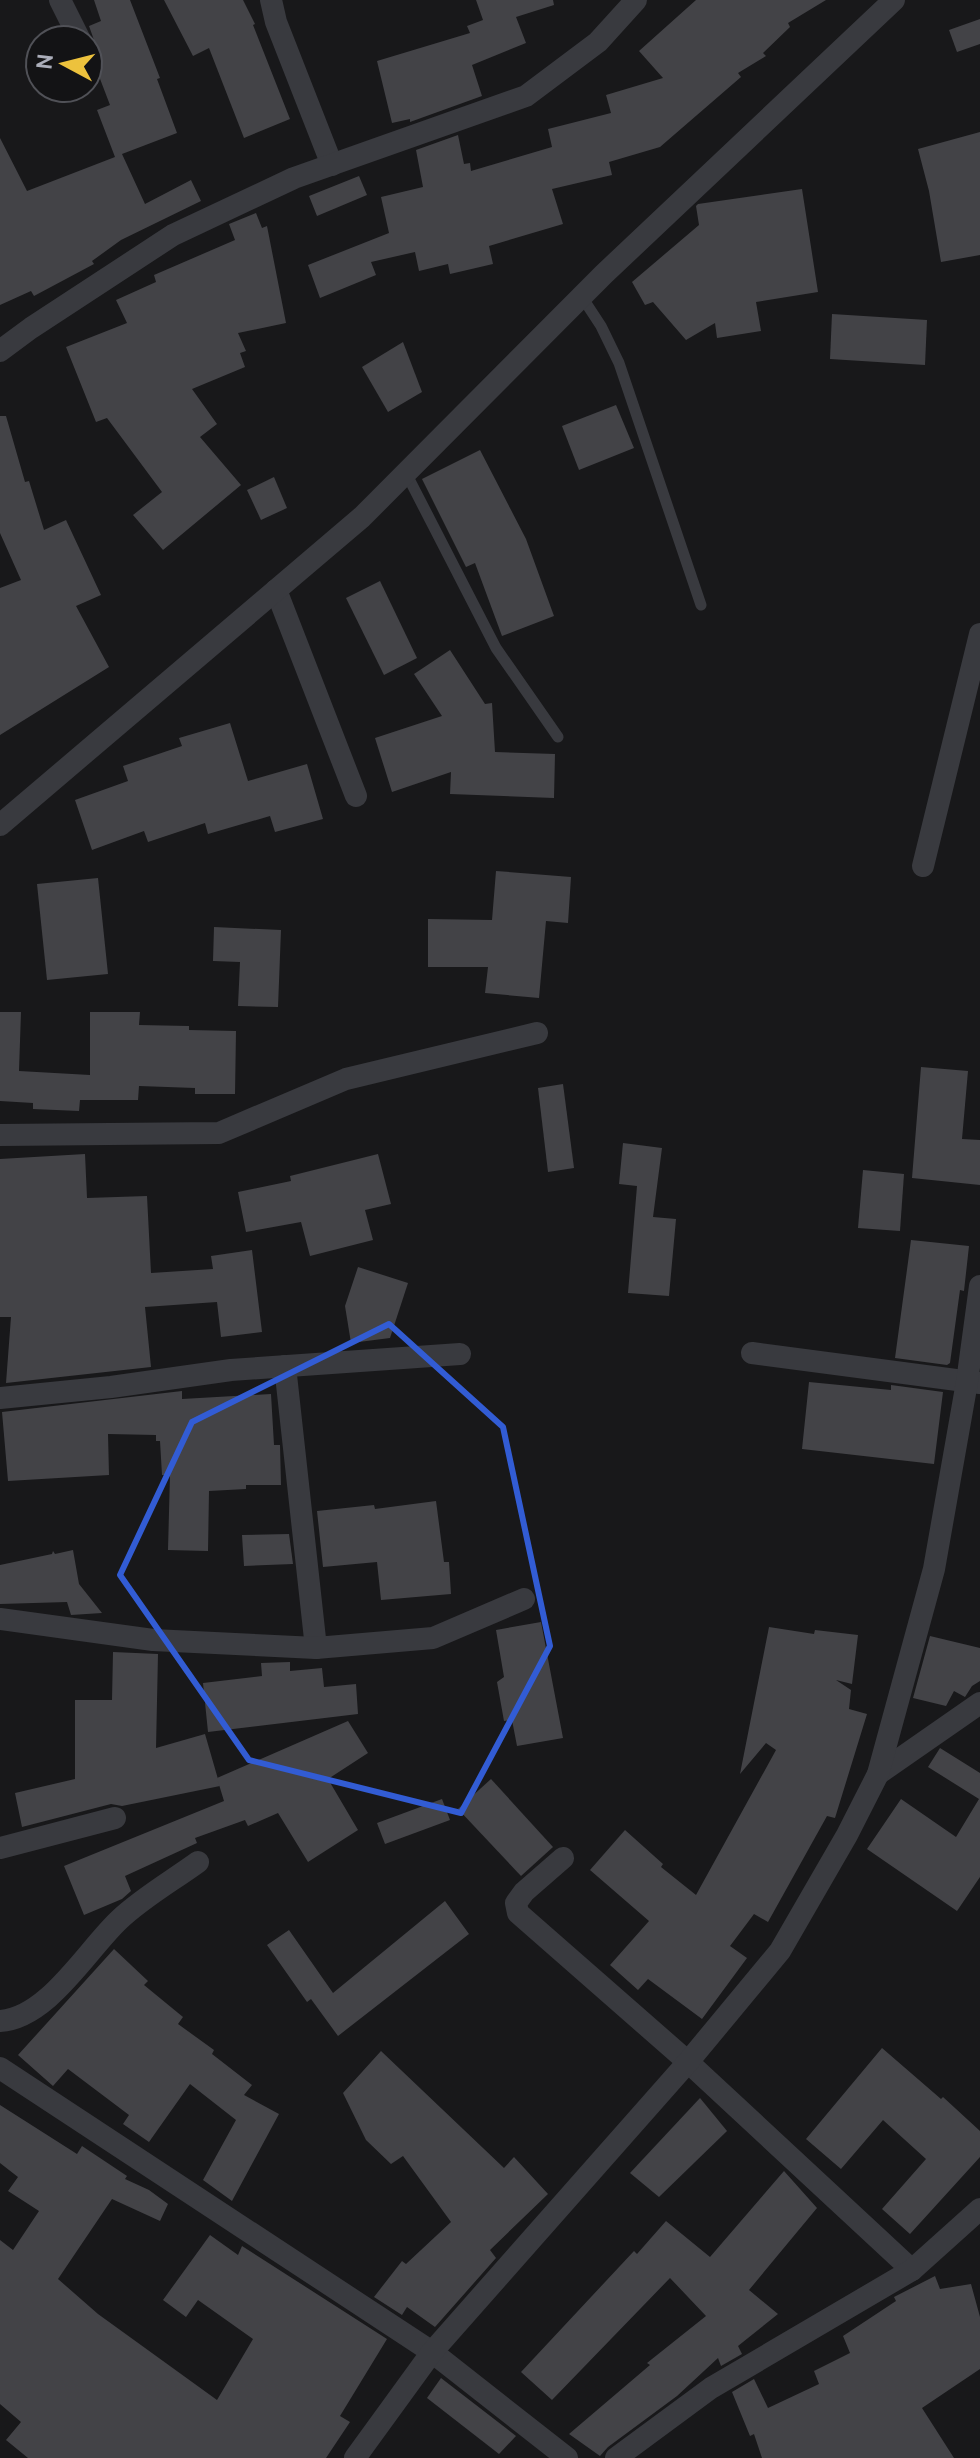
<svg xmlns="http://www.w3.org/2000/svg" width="980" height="2458" viewBox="0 0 980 2458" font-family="Cabin,sans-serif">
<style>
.building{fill:#434347}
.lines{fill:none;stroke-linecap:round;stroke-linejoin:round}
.service{stroke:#393a3f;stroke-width:11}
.minor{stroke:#393a3f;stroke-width:22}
.marked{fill:none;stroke:#325cd4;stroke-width:6;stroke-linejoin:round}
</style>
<rect width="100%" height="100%" fill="#18181a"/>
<g class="building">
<path d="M94 0H130L160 78 157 79 177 133 122 154 145 204 191 180 201 201 121 240 92 261 94 264 34 296 31 291 0 305V138L27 191 115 157 97 110 110 105 89 50 94 40 89 26 101 21Z"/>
<path d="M164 0H243L255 24 253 25 290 119 244 138 209 48 193 56Z"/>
<path d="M476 0H553L554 5 516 17 526 43 472 65 482 96 410 122V119L392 123 377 61 470 33 467 26 483 20Z"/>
<path d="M696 0H826L788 23 790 27 763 53 766 56 738 73 741 77 660 147 609 162 612 175 552 189 563 224 489 246 493 264 450 274 448 264 419 271 415 252 371 262 376 275 320 298 308 265 389 233 381 197 423 187 416 150 458 135 464 164 470 163 471 171 552 147 548 129 611 113 606 95 663 78 639 51Z"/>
<path d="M980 19V44L957 52 949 30Z"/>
<path d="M980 132V255L941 262 929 191 918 149Z"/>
<path d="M359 176 367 195 317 216 309 196Z"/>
<path d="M802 189 818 292 756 302 761 331 717 338 715 323 686 340 653 302 645 305 632 282 699 225 696 206 698 204Z"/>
<path d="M256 213 262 228 267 226 286 323 238 333 246 351 240 353 245 367 192 389 217 424 200 437 241 485 163 550 133 515 162 492 107 418 96 422 66 347 127 323 116 300 156 282 154 275 235 240 229 224Z"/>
<path d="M832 314 927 320 925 365 830 359Z"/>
<path d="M403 342 422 392 388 412 362 367Z"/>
<path d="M616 405 634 448 579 470 562 426Z"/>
<path d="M0 416H6L25 482 29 481 44 530 66 520 101 595 76 606 109 667 0 735V588L21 580 0 533Z"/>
<path d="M480 450 526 539 554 616 502 636 475 563 466 567 422 479Z"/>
<path d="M274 477 287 508 261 520 247 490Z"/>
<path d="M380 581 417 658 384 675 346 598Z"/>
<path d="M450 650 485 704 492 703 495 752 555 754 554 798 450 794 451 772 392 792 375 738 442 716 414 674Z"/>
<path d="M230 723 248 781 307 764 323 819 275 832 270 816 208 834 205 823 148 842 144 831 92 850 75 800 128 781 123 766 182 746 179 738Z"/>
<path d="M496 871 571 877 568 923 546 921 539 998 485 993 488 967H428V919L492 920Z"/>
<path d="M98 878 108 974 47 980 37 884Z"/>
<path d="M214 927 281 930 278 1007 238 1006 240 962 213 961Z"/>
<path d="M0 1012H21L19 1071 90 1075V1012H140L139 1025 189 1026V1030L236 1031 235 1094H195V1088L139 1086 138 1100H80L79 1111 33 1109V1103L0 1101Z"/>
<path d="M921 1067 968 1071 962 1139 980 1140V1185L912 1178Z"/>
<path d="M563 1084 574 1168 548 1172 538 1088Z"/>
<path d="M623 1143 662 1148 653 1217 676 1219 669 1296 628 1293 637 1186 619 1184Z"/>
<path d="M85 1154 87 1198 147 1196 151 1273 213 1269 211 1256 252 1250 262 1332 221 1337 217 1302 145 1307 151 1367 6 1383 11 1317H0V1159Z"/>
<path d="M378 1154 391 1204 365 1210 373 1240 310 1256 301 1222 246 1232 238 1192 291 1181 290 1176Z"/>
<path d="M863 1170 904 1174 900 1231 858 1228Z"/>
<path d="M911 1240 969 1246 964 1291 960 1290 950 1363 947 1365 895 1358Z"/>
<path d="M358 1267 408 1283 390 1338 351 1343 345 1306Z"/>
<path d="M809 1382 891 1390V1385L943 1392 934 1464 802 1449Z"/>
<path d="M182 1391V1399L271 1394 274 1445H280L281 1485H246V1489L209 1491 208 1551 168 1550 170 1475H162L160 1441H156V1435L108 1434 109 1475 8 1481 2 1412Z"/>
<path d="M436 1501 444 1562H449L451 1594 381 1600 377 1562 323 1567 317 1511 374 1505 375 1509Z"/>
<path d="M289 1534 293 1564 244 1566 242 1535Z"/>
<path d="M73 1550 79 1584 102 1613 71 1615 67 1602 0 1604V1565L52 1554 53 1551 55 1554Z"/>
<path d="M541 1622 563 1738 517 1746 512 1720 504 1721 497 1682 504 1677 496 1630Z"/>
<path d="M769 1627 814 1634 815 1630 858 1635 852 1684 836 1680 851 1690 849 1709 867 1714 835 1818 827 1816 768 1922 754 1914 730 1946 747 1958 702 2019 648 1979 638 1990 610 1965 649 1921 590 1870 625 1830 663 1864 661 1867 696 1895 776 1750 766 1743 740 1774Z"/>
<path d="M930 1636 980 1648V1681L972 1686 965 1697 954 1691 946 1706 913 1698Z"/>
<path d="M113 1652 158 1654 156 1748 205 1734 220 1786 122 1806 111 1804 22 1827 15 1793 75 1779V1700H112Z"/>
<path d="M290 1662V1671L322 1668 324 1687 356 1684 358 1714 208 1732 203 1683 262 1676 261 1663Z"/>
<path d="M348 1721 368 1753 328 1779 358 1830 308 1862 278 1813 248 1826 245 1820 195 1838 197 1843 125 1876 131 1891 122 1899 84 1915 64 1866 224 1801 217 1778Z"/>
<path d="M940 1748 980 1773V1877L957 1911 867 1849 901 1799 956 1837 979 1799 928 1767Z"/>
<path d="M491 1779 553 1847 521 1876 458 1809Z"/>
<path d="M442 1799 450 1820 385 1844 377 1823Z"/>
<path d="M445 1901 469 1934 338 2036 311 1999 307 2002 267 1945 289 1930 333 1993Z"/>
<path d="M114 1949 148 1981 144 1985 183 2017 178 2024 214 2050 212 2054 252 2085 244 2095 279 2114 232 2201 203 2180 236 2120 190 2084 149 2142 123 2124 129 2115 68 2069 53 2086 18 2055Z"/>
<path d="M882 2048 941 2099 943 2097 980 2131V2157L910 2234 882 2209 926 2159 883 2120 841 2169 806 2139Z"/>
<path d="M381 2051 504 2168 514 2157 548 2194 490 2250 496 2258 435 2327 407 2307 402 2315 374 2297 402 2261 406 2264 451 2222 403 2156 391 2164 366 2140 343 2093Z"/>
<path d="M700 2098 727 2131 659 2197 630 2173Z"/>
<path d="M0 2105 77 2154 82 2146 127 2176 125 2179 149 2190 168 2204 160 2221 112 2199 58 2279 98 2314 217 2400 253 2339 198 2300 186 2317 163 2300 210 2235 238 2255 242 2246 387 2339 340 2416 350 2422 326 2458H28L6 2440 21 2422 0 2404V2240L13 2250 39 2211 8 2191 18 2177 0 2163Z"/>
<path d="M784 2171 817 2208 749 2290 778 2314 738 2346 742 2354 721 2366 718 2358 677 2396 608 2447 600 2456 569 2434 650 2365 647 2363 706 2316 670 2278 552 2400 521 2372 634 2251 637 2254 666 2221 710 2257Z"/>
<path d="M935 2276 940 2289 971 2284 980 2317V2369L922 2408 954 2458H762L754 2434 750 2436 732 2392 754 2379 768 2408 819 2384 814 2371 850 2353 843 2336 896 2301 894 2297Z"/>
<path d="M441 2378 516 2436 499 2454 427 2398Z"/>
</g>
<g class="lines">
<g class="service">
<path d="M582 297 601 326 619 363 701 605"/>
<path d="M406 473 496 648 558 737"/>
</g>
<g class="minor">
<path d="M60 0 80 40"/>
<path d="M271 0 276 22 332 165"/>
<path d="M0 351 31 328 173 235 294 178 526 96 598 42 636 0"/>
<path d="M276 590 356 796"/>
<path d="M0 825 362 517 604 274 894 0"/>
<path d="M923 866 980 634"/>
<path d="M0 1135 219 1133 346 1079 537 1033"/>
<path d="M752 1353 980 1383"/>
<path d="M285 1366 316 1648"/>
<path d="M0 1398 111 1387 231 1370 460 1354"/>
<path d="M0 1619 153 1640 316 1648 433 1638 524 1599"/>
<path d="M878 1774 980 1703"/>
<path d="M0 1848 115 1818"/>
<path d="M563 1858 524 1892 516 1903 518 1913 688 2062 912 2270"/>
<path d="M0 2021C48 2018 87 1950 119 1920 142 1898 172 1881 198 1862"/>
<path d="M0 2068 432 2352 567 2458"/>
<path d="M355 2458 432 2352 688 2062 780 1951 847 1835 878 1774 934 1569 967 1382 980 1286"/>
<path d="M616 2458 711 2388 912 2270 980 2209"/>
</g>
</g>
<path class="marked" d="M389 1324 503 1427 550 1646 461 1813 249 1760 120 1575 192 1422Z"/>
<g transform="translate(64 64) rotate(277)"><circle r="38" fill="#131315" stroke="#505157" stroke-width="2"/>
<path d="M0-6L14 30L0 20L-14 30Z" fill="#edc23d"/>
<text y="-12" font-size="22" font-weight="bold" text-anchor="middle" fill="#abaeba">N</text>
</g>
</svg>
